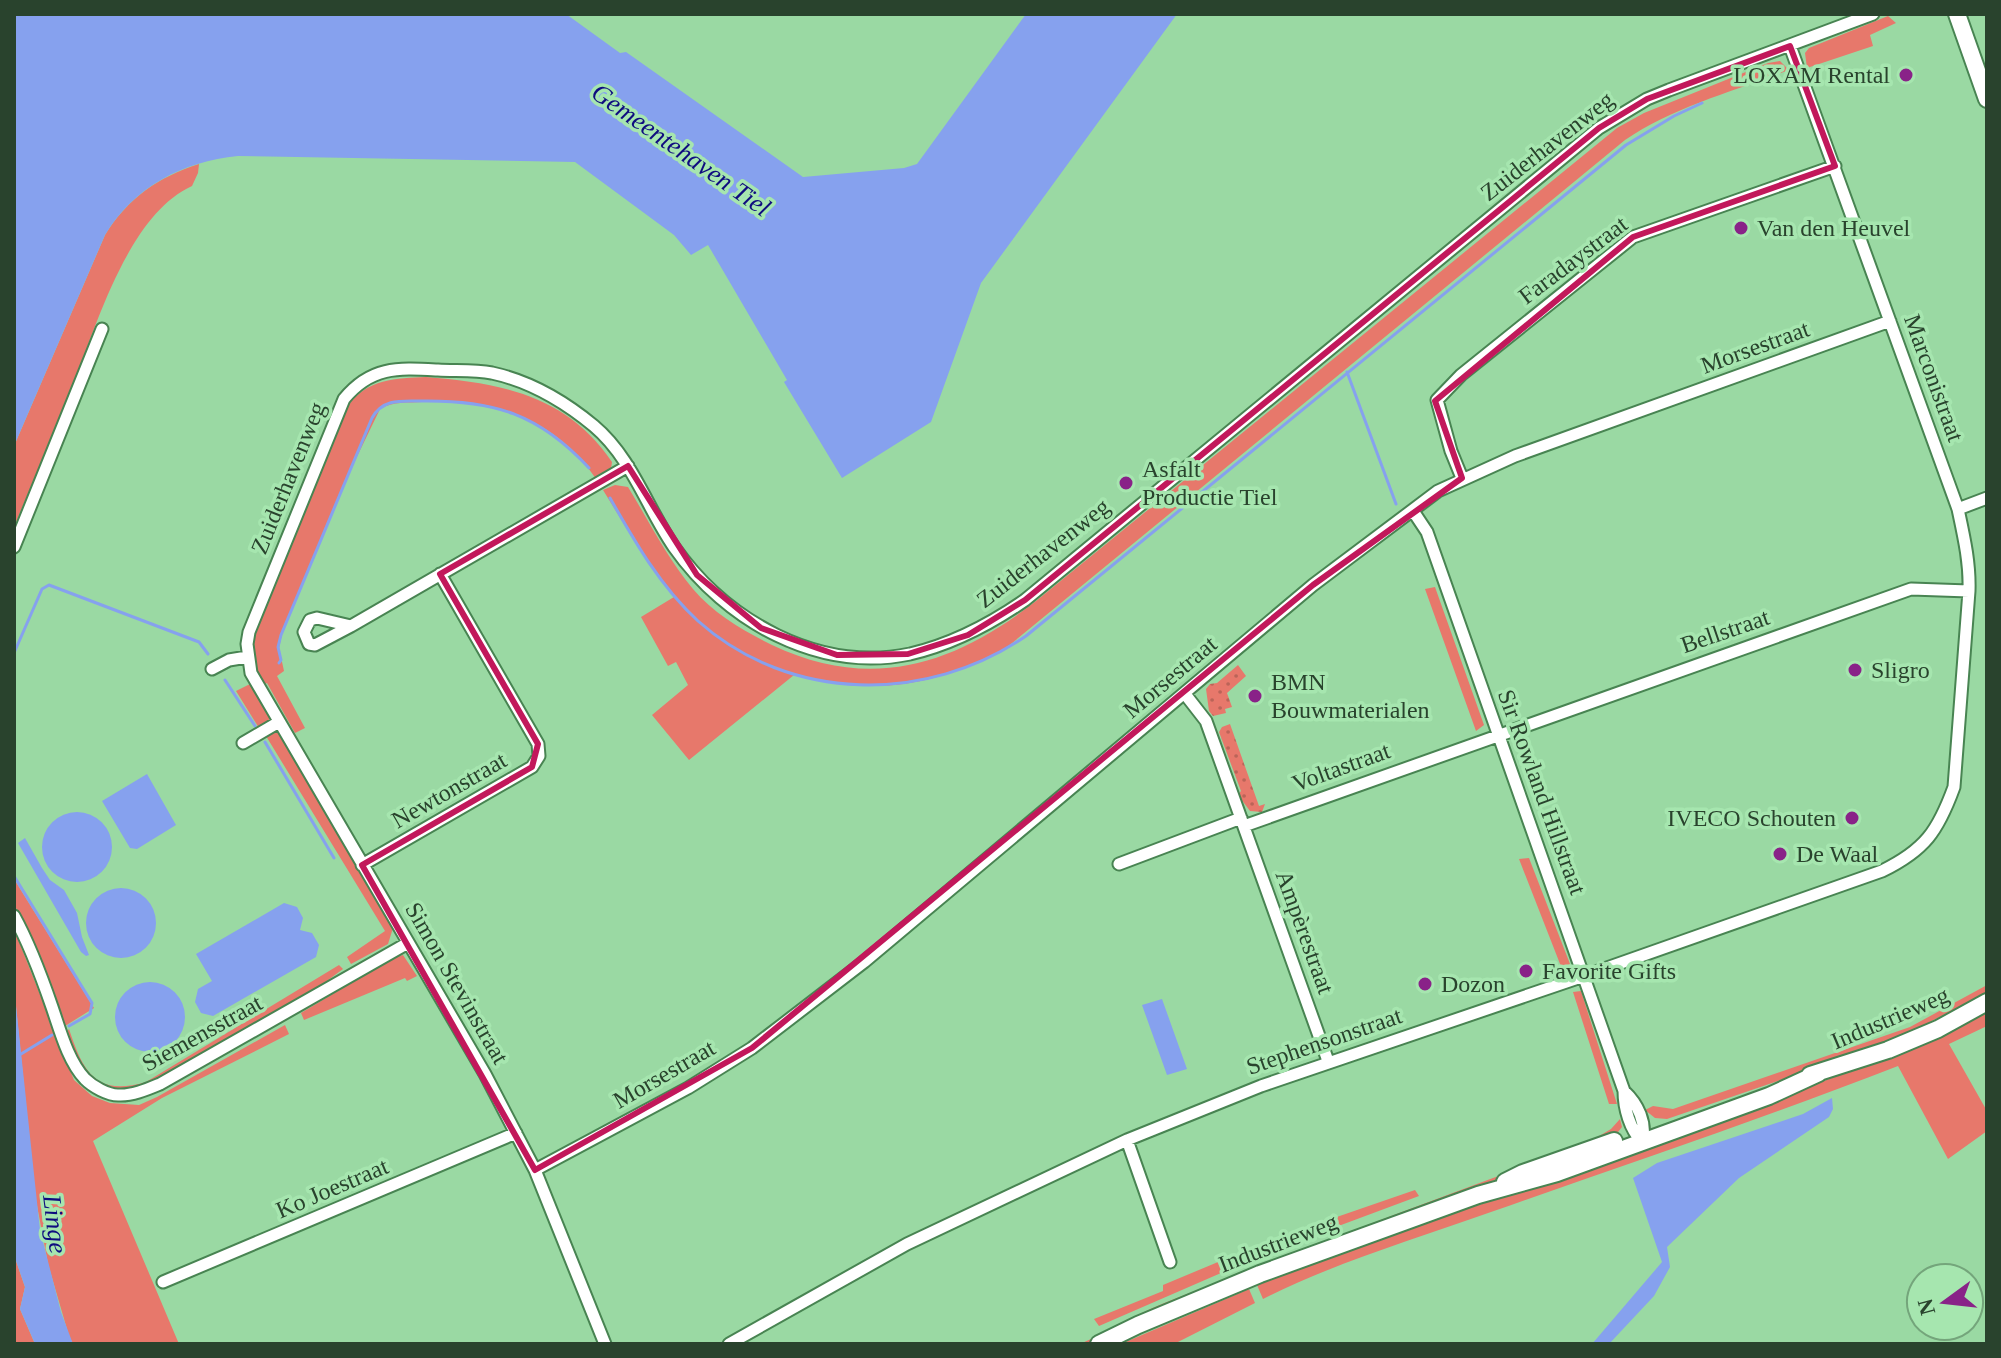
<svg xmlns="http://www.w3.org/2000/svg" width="2001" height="1358" viewBox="0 0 2001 1358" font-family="'Times New Roman',serif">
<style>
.green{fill:#e7786b}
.garden{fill:url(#garden-dots)}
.water{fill:#86a1ee}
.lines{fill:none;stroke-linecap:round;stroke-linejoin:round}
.stream{stroke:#86a1ee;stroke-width:3}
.minor-casing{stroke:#488452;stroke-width:15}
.secondary-casing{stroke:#488452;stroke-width:20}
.minor{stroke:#fff;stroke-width:11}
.secondary{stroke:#fff;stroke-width:16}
.marked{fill:none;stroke:#c2185b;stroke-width:6;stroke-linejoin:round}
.poi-dot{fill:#892288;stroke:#a6e6af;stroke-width:3}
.labels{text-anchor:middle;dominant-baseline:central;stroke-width:7;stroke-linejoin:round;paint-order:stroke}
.poi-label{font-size:24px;fill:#29432d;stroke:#a6e6af;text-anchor:start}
.street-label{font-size:24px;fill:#29432d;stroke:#a6e6af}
.water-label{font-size:26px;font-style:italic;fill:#0f0c7f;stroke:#a6e6af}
</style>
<defs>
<pattern id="garden-dots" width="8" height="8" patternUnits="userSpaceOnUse" patternTransform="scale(2)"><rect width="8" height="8" fill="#e7786b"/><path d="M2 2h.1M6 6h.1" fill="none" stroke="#bb6458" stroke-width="1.8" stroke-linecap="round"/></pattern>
</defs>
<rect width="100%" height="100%" fill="#9ad9a3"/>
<path class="green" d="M1888,16L1896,23L1870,35L1873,46L1807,68L1805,53L1809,48Z
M1780,61L1789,70C1734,91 1673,107 1625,140L1006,648C936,687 871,696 794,675L689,760L652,715L688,685L676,662L668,666L641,617L674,597L648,563L603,490L615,485L628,487C649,521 667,558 693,589C714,614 744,631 772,645C871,692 954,665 1036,601L1617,128L1644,113L1768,63Z
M199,164L198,173L192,186C130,214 98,320 75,380C56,430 34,478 14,527V446L105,235C128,198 158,177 199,164Z
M426,377C501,383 567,395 612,462C611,473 607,476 598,482C559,420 492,397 422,402C408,403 393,401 380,409L349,473L282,634L279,648L284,671L277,676L305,728L295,733L267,683L258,688L248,661L252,642L348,406C366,379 397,378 426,377Z
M1435,587L1484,725L1476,731L1425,589Z
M252,683L271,718L259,728L236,691Z
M278,730L393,928L388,944L351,964L347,957L385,931L266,736Z
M1529,858L1570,964L1562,969L1519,859Z
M14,879L94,1008L65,1026L41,958L14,904Z
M14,929L74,1080L92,1096L110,1103L139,1105L157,1097L285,1025L289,1034L162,1098L93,1141L179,1344H73L69,1336L48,1264L35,1195L14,987Z
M403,955L417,976L407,981L405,978L304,1020L301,1013L393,958Z
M339,965L343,969L320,986L149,1085C98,1098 82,1078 66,1033L69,1029C83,1071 95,1097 146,1082Z
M1987,985V992L1984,994L1891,1042L1667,1119L1655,1118L1645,1110L1653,1106L1673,1109L1910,1027Z
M1581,991L1617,1104H1609L1573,992Z
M1987,1012V1026L1949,1044L1987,1111V1131L1948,1159L1898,1066C1764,1118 1627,1164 1491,1212C1415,1239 1334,1263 1263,1299L1257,1285L1268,1281C1507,1190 1755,1119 1987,1012Z
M1620,1119L1622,1127L1614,1137L1471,1189L1127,1325L1091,1344H1080C1108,1332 1134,1315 1162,1304C1304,1247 1447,1196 1589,1142L1611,1129Z
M1415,1190L1419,1196L1274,1250L1099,1326L1094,1319L1163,1291V1285L1273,1239Z
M14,1255L25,1287L20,1309L35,1344H14Z
M1249,1289L1255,1303L1174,1344H1121Z"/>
<path class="garden" d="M1238,665L1246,676L1227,693L1232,707L1225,709L1226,713L1213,716L1209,711L1206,689L1210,684L1217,683Z
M1230,724L1259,806L1265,804L1262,812L1250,811L1238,795L1241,791L1219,732L1222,727Z"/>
<path class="water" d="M14,14H566L620,53L626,52L803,177L904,168L917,164L1026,14H1177L981,283L931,422L842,478L784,382L787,380L708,245L691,255L674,235L575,162L238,156C182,162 135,186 105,235L14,446Z
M147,774L176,825L137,849L130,848L102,801Z
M42 847a35 35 0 1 1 70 0a35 35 0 1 1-70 0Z
M25,838L42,868L50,880L64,890L77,913L82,937L89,955L86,956L81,952L18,843Z
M86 923a35 35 0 1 1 70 0a35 35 0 1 1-70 0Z
M284,903L297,907L303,918L300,930L312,933L319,945L316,957L213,1016L201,1013L195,1002L198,989L212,981L196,954Z
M115 1017a35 35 0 1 1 70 0a35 35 0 1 1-70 0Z
M14,987L40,1230L61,1312L73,1344H35L20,1309L25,1287L14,1255Z
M1162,999L1187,1069L1167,1075L1142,1005Z
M1832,1098L1833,1109L1829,1117L1739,1178L1667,1247L1670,1267L1654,1296L1609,1344H1592L1662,1262L1633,1178L1657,1163L1803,1114Z"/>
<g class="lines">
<path class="stream" d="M1347,372L1396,504
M610,498C635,542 660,586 698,621C790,703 927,704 1026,636L1626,145L1674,116L1702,103
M14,653L42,589L49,585L199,642L208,654
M279,663L281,660L278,647L281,635L372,418C383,398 402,401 422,401C494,400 539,414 589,468
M225,680L255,726
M265,742L334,858
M14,876L92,1003L90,1014L69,1026
M21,1054L52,1035"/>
<defs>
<path id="minor" d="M1462,478L1451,451L1437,400L1461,375L1633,237L1835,166
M1958,509L1987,498
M1413,511L1427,532L1624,1091C1624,1109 1630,1129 1642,1142C1647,1123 1638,1104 1624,1091
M14,547L102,329
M351,626L315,645L309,644L304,632L310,620L317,618L351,626L628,466
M212,669L229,660L247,657
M1185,694L1206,721L1328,1061
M243,743L279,722
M1244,826L1911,589L1969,591
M1119,864L1241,818
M362,865L532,767L539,756L538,744L440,574
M14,916C30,945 41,975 52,1007C60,1030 68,1061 85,1079C93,1087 108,1095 118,1095C132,1096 148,1089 160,1084L408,943
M1127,1140L1170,1262
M535,1170L688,1088L752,1048L864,962L1313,585L1438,491L1515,456L1890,321
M163,1282L516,1133
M605,1344L535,1170L485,1074L251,673L247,644L249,632L344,399C371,366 398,368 438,370C455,371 475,370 492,373C529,381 565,402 594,426C632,458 647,508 674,547C726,621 818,673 910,654C953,644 989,625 1025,600L1599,128L1647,99L1669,90L1873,14
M729,1344L907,1244L1127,1140L1261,1086L1584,976L1882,871C1925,850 1938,831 1954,787L1969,591C1970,563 1964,537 1958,509L1790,46"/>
<path id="secondary" d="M1957,14L1987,99
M1810,1075L1888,1050L1938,1029L1987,1002
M1505,1182L1523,1173L1614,1141
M1099,1344L1138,1325L1260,1274L1478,1195L1557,1173L1769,1096L1819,1073"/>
</defs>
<use href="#minor" class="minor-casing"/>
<use href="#secondary" class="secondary-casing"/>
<use href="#minor" class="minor"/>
<use href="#secondary" class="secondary"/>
</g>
<path class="marked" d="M1790,46L1835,166L1633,237L1435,401L1462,478L1313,585L752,1048L535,1170L362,865L532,767L538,744L440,574L628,466L697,575L761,628L837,655L908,654L968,635L1025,600L1599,128L1647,99Z"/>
<g class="poi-dot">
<circle cx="1906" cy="75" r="8"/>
<circle cx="1741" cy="228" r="8"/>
<circle cx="1126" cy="483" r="8"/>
<circle cx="1855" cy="670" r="8"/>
<circle cx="1255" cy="696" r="8"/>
<circle cx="1852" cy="818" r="8"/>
<circle cx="1780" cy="854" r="8"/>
<circle cx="1526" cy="971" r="8"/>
<circle cx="1425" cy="984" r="8"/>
</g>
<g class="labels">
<g class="poi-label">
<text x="1890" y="75" text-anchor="end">LOXAM Rental</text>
<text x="1757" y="228">Van den Heuvel</text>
<text x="1142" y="469">Asfalt<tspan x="1142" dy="28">Productie Tiel</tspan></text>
<text x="1871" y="670">Sligro</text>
<text x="1271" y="682">BMN<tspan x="1271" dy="28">Bouwmaterialen</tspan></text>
<text x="1836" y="818" text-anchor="end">IVECO Schouten</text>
<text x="1796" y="854">De Waal</text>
<text x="1542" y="971">Favorite Gifts</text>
<text x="1441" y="984">Dozon</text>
</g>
<g class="street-label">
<text transform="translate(1547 146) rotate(-38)">Zuiderhavenweg</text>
<text transform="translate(1573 260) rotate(-37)">Faradaystraat</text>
<text transform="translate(1755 347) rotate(-20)">Morsestraat</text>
<text transform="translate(1934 378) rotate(70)">Marconistraat</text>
<text transform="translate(288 478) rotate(-68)">Zuiderhavenweg</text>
<text transform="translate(1043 553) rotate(-38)">Zuiderhavenweg</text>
<text transform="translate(1725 631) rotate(-19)">Bellstraat</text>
<text transform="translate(1170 677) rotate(-40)">Morsestraat</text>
<text transform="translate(1341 767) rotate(-20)">Voltastraat</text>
<text transform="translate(449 790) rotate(-30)">Newtonstraat</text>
<text transform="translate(1542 792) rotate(70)">Sir Rowland Hillstraat</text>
<text transform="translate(1305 932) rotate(70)">Ampèrestraat</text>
<text transform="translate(457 983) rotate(60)">Simon Stevinstraat</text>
<text transform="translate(1890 1018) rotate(-23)">Industrieweg</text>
<text transform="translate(202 1033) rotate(-29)">Siemensstraat</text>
<text transform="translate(1324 1041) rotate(-19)">Stephensonstraat</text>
<text transform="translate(664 1074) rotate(-30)">Morsestraat</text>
<text transform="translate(332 1188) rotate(-23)">Ko Joestraat</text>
<text transform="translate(1278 1243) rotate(-21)">Industrieweg</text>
</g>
<g class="water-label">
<text transform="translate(681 150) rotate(35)">Gemeentehaven Tiel</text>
<text transform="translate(55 1224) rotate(83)">Linge</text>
</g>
</g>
<rect width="2001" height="1358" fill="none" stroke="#29432d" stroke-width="32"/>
<g transform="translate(1945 1302) rotate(255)"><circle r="38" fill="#a6e6af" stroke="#74a57b" stroke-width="2"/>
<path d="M0-6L14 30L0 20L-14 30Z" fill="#892288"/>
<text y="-12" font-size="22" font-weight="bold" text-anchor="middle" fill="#29432d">N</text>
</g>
</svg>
